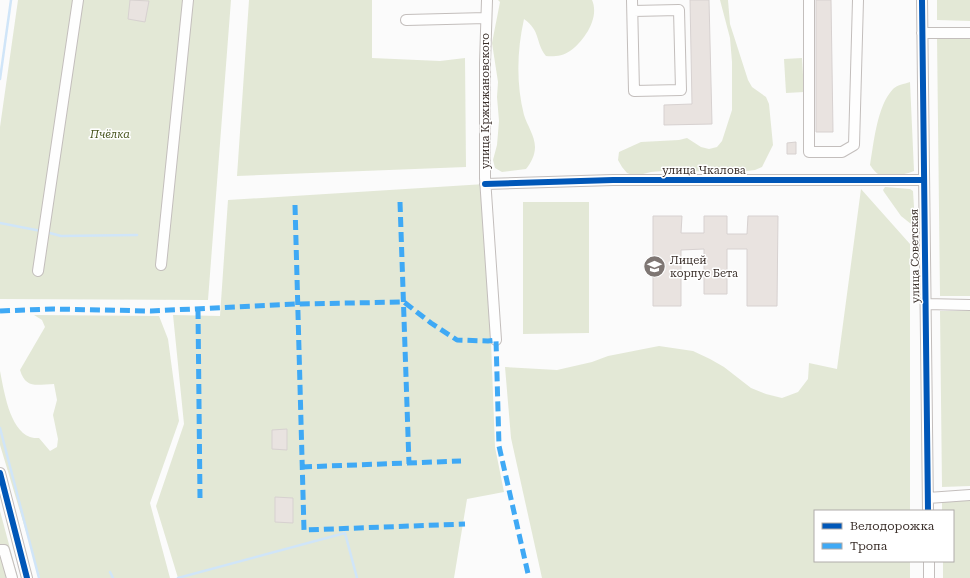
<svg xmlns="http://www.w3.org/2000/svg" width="970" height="578" viewBox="0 0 970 578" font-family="'Roboto Serif',serif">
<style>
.green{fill:#e3e8d6}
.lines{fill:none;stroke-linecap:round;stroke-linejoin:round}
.stream{stroke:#d0e5f8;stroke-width:2.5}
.building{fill:#e9e3e0;stroke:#d7d1d0}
.minor-casing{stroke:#c3bebc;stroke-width:12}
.minor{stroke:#fefefe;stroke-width:10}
.quiet{stroke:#3fa9f5;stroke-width:5;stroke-dasharray:10 5;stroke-linecap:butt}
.cycleway-casing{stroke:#fff;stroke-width:8}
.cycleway{stroke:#0057b8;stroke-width:6}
.labels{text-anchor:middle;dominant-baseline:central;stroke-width:3;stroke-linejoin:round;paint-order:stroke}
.street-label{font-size:11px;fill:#3a2f2a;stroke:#fff}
.park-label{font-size:11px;font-style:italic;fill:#495620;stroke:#fff}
.poi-label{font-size:11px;fill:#3a2f2a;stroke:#fff;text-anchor:start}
</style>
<rect width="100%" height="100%" fill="#fbfbfb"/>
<path class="green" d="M18,0H231L208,300L0,299V127Z
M249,0H372V58L440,61L465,58L466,167L237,176Z
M498,0H592C600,18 584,41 570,51C563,56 553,57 546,56C535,42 541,31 524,19C517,50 516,84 524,115C527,125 535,136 535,147C535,155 531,163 526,169L502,172L495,168L493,160L497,145L499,121L497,97L498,82L492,43L500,2Z
M720,0H728L730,24L748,80L752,87L766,97L769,104L773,145L762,167L755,170L731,173L674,170L651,172L635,176L627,173L622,167L618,160L619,152L641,142L679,140L687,138L701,147L709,149L717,147L722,141L732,110V62L730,38Z
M937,0H970V21L937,20Z
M937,37L970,39V296H940Z
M802,58L804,92L786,93L784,59Z
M910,82L914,171C907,174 889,178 882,176C876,174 873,169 870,165C874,142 877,106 893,89C897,85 904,84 910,82Z
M485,184L495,447L504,492L467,499L454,578H178L156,506L184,424L173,315L220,316L228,200Z
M885,187L910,189L913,191L914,207L912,217L914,223L911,224L901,216L884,192L883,190Z
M861,189L910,244V511H815V561H910V578H542L511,438L505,367L557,370L592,362L608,356L659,346L693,351L710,359L724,367L751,388L766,394L782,398L798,392L808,379L809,363L837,369Z
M523,202H589V333L523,334Z
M940,311H970V486L942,487Z
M34,315L159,316L168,339L179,421L150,503L170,578H40L0,445V371C4,390 9,429 30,437C32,438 36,438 39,438L50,451L57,447L58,439L53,415L57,400L54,384C38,384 26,390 20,370L45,327L42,320Z
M942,501H970V578H943V561H953V511H942Z
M0,511L18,578H0Z"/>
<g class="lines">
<path class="stream" d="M0,79L11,0
M0,223L41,231
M46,232L61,236L137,235
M0,428L39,578
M110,572L113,578
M178,578L345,533L357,578"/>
</g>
<path class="building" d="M130,0L149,1L145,22L128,19Z
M690,0H709L712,124L664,125V105L692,104Z
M816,0H831L833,132H816Z
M796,142V154H787V143Z
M653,216H682L681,233H704V216H727V234H747L748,216H778L777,306H747V249H727V294H704V249L681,250V306H653Z
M287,429V450L272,449V430Z
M275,497L293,498V523L275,522Z"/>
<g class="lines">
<defs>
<path id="minor" d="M487,0L485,63V178L496,340
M632,0L634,91L681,90L679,10L633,11
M809,0V152H842L854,145L858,0
M922,0L928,511
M406,20L486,18
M922,33H970
M485,184L613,180H924
M161,265L188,0
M38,271L78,0
M926,304L970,305
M0,473L27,578
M928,498L970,495
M0,550H4L12,578
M929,561V578"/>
</defs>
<use href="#minor" class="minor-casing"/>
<use href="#minor" class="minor"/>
<path class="quiet" d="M400,202L409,464
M295,205L304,530L465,524
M198,309L200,498
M0,311L53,309L151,311L297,304L404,302L431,323L457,340L488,341L496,340L499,446L529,578
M302,467L461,461"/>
<defs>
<path id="cycleway" d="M922,0L928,511
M485,184L613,180H924
M0,473L27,578"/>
</defs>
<use href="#cycleway" class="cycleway-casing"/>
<use href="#cycleway" class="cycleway"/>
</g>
<defs>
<symbol id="school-disc" viewBox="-11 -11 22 22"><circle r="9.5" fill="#7e7673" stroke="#fff"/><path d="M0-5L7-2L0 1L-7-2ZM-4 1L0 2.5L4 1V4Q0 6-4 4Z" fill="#fff"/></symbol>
</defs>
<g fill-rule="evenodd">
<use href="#school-disc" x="642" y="254" width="25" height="25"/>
</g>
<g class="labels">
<g class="street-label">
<text transform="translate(485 101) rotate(-90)">улица Кржижановского</text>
<text x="704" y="170">улица Чкалова</text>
<text transform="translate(915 256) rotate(-91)">улица Советская</text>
</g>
<g class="park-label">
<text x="110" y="134">Пчёлка</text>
</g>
<g class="poi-label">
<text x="670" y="260">Лицей<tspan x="670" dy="13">корпус Бета</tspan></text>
</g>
</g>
<rect x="814" y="510" width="140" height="52" fill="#ffffff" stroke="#b0acaa"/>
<rect x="822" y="523" width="20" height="6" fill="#0057b8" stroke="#b0acaa"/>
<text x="850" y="530" font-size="12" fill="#3a2f2a">Велодорожка</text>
<rect x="822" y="543" width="20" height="6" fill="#3fa9f5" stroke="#b0acaa"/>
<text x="850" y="550" font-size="12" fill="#3a2f2a">Тропа</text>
</svg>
